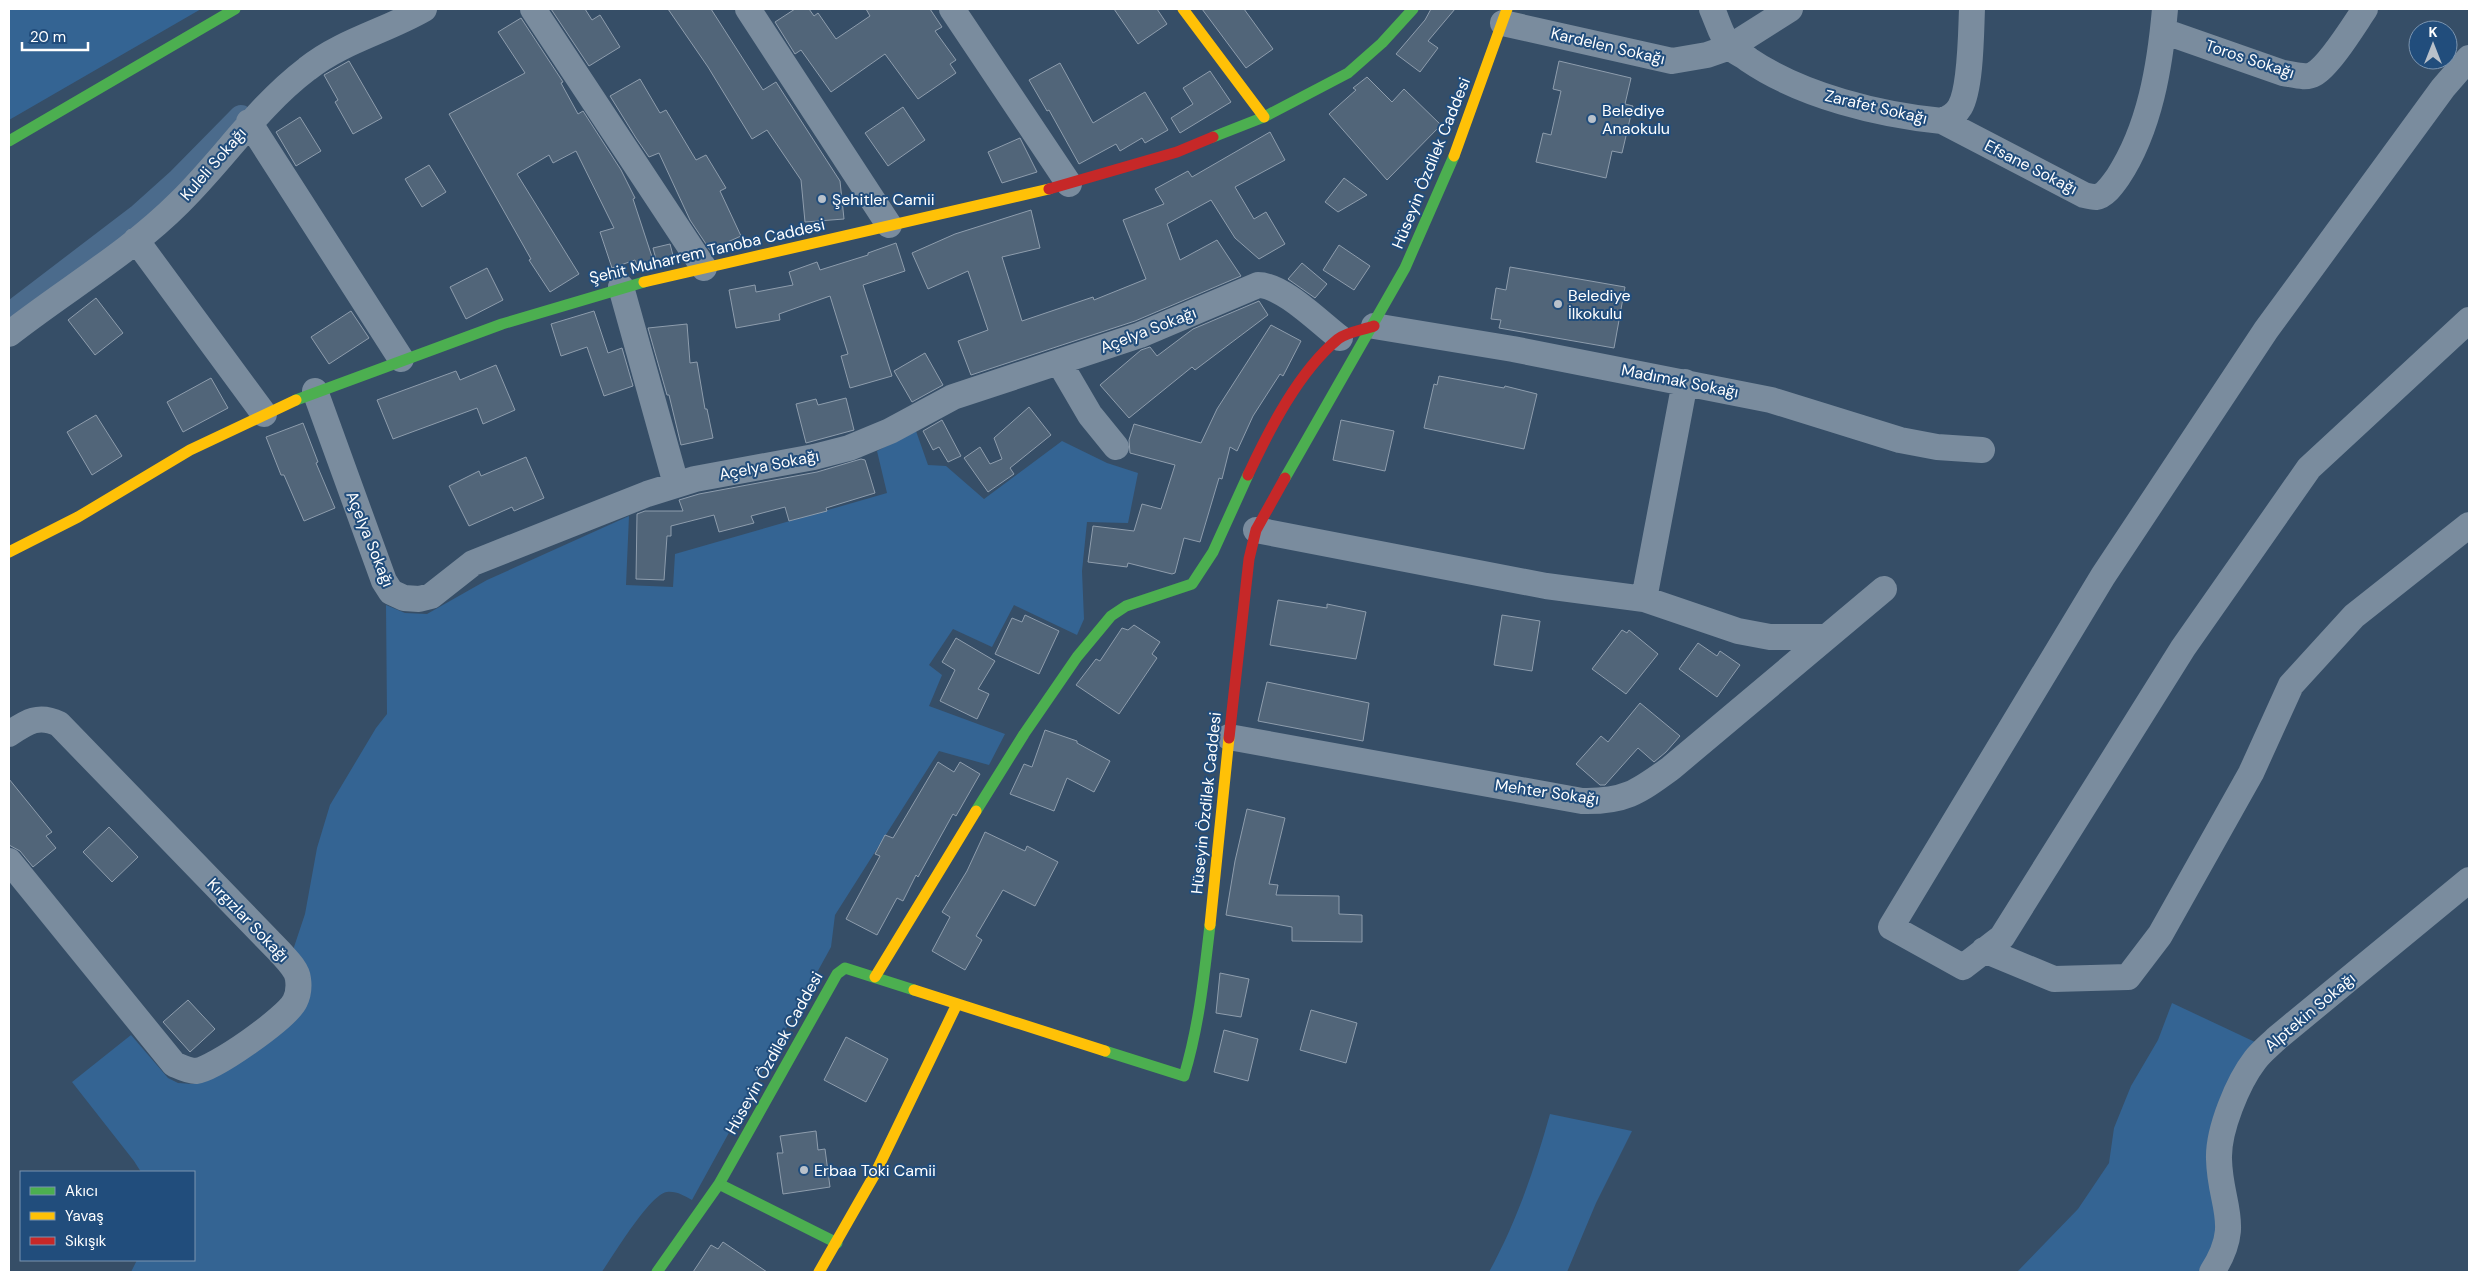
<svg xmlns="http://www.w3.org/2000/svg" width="2478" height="1281" viewBox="0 0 2478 1281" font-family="'DM Sans',sans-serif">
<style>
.green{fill:#346493}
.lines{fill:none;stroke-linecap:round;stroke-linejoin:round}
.canal{stroke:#4b6b8c;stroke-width:24}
.building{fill:#516579;stroke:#8e9dad}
.street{stroke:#7a8c9e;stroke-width:26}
.fast{stroke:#4caf50;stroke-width:11}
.slow{stroke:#ffc107;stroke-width:11}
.jam{stroke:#c62828;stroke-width:11}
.poi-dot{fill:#b9c1ca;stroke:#214d7c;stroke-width:2}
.labels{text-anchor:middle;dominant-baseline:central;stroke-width:4;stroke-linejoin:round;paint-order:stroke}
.street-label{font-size:16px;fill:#fff;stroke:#214d7c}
.poi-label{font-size:16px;fill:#fff;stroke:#214d7c;text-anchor:start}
</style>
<rect width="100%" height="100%" fill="#364e67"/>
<path class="green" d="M9,9H201L9,120Z
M916,431L928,465L946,466L984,499L1062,441L1107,463L1138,473L1128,523L1087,522L1082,571L1084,619L1077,635L1014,605L992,647L953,629L929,665L942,675L929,706L1005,734L989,765L939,751L835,915L831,947L692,1200C684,1196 677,1191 667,1192C650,1194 613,1256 602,1272H131L137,1260H194V1172H141L134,1161L72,1082L131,1035L168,1078L178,1083L193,1084L303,1007L293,950L305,914L317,848L330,805L376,728L387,714L386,605L405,613L427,614L487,580L629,516L626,585L673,587L675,554L887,493L877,451Z
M2172,1003L2255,1042L2232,1076L2218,1235L2202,1272H2017L2078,1209L2109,1163L2114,1128L2131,1086L2158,1040Z
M1550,1114L1632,1131L1596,1203L1567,1272H1489C1516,1223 1535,1168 1550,1114Z"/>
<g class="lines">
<path class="canal" d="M9,315L140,215L179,180L241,117"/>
</g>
<path class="building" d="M551,9H585L592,20L600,15L620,47L589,66Z
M668,9H711L763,90L776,82L840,181L844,219L805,222L801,180L767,130L752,139L708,67Z
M795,9H809L814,16L818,13L836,39L870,16L866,9H930L942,27L935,31L956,60L950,64L956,73L918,99L885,54L831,92L801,50L795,54L775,22Z
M1114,9H1157L1167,24L1138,44Z
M1202,9H1244L1273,49L1246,68Z
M1431,9H1455L1428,41L1438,48L1420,72L1396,54L1425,20Z
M521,18L563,82L561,83L578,114L583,111L621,170L635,198L633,199L654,263L638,267L635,260L612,268L600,232L614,228L576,151L553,163L549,155L517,174L579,274L550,292L529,260L531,259L449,114L525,73L498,32Z
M349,61L382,118L353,134L335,102L338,100L324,75Z
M1559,61L1631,78L1625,104L1633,106L1622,153L1612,151L1606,178L1536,162L1543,133L1551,135L1561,91L1553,89Z
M1060,63L1093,123L1145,92L1168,130L1145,143L1142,138L1120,151L1116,144L1079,164L1049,110L1047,111L1029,80Z
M1210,71L1231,102L1180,133L1171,118L1193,104L1183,88Z
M1367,77L1392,102L1404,89L1441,125L1387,180L1329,114L1356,90L1353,88Z
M640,79L660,113L666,110L696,160L706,155L726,188L720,191L741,236L710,250L690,220L659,153L649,157L636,138L610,96Z
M903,107L925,140L888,166L865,133Z
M300,117L321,151L296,166L276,132Z
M1270,132L1285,160L1235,187L1254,219L1266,212L1285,244L1259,259L1235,238L1211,200L1167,224L1180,260L1217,240L1241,276L1135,321L971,375L958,341L988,330L968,271L928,289L912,253L955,234L1031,210L1040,248L1002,257L1022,321L1093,297L1094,300L1146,279L1123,220L1164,204L1155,189L1188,171L1192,177Z
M1020,138L1037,172L1002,183L988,152Z
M429,165L446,192L422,207L405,179Z
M1344,178L1367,195L1338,212L1325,202Z
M896,243L905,271L863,285L892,376L850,388L841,356L848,354L830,296L779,314L780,320L736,328L729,290L755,285L756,292L793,285L789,272L817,262L820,270L868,255V253Z
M670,244L674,259L657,263L653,248Z
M1339,245L1370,266L1354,290L1323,270Z
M1302,263L1327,284L1315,298L1288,279Z
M1510,267L1625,287L1614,348L1499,328L1501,320L1491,319L1496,288L1506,290Z
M487,268L503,300L466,319L450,287Z
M96,298L123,333L95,355L68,320Z
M1259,301L1268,315L1195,370L1192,367L1129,418L1100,385L1141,350L1150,347L1157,356L1193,329Z
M351,311L369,338L329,364L311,337Z
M594,311L608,353L622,348L633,386L604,396L587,347L561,356L551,324Z
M687,324L690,363L697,362L705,409H707L713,438L681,445L669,395H667L648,328Z
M1271,325L1301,341L1283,376L1280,374L1253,416L1237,451L1230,447L1222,479L1219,478L1200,542L1184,538L1175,573L1172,574L1128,563L1127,567L1088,562L1093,526L1134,531L1142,504L1161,509L1163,503L1175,465L1130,453L1129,440L1134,424L1201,443L1217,409Z
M925,353L943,385L912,402L894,371Z
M496,365L515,410L483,424L477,408L393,439L377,400L456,371L460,380Z
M1439,376L1504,388L1505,386L1537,394L1524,449L1424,428L1434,384L1437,385Z
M211,378L228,408L183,432L167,402Z
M846,398L854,430L806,443L796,404L816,399L818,405Z
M1029,407L1051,435L1010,468L1014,474L988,492L964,458L980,447L990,464L1002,459L994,438Z
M96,415L122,456L92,475L67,432Z
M942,420L961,456L948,462L939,447L933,450L923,431Z
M1341,420L1394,431L1385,471L1333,460Z
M303,423L318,462L316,463L335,508L304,521L284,475H281L266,437Z
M526,457L544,498L514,511L512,507L469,526L449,486L479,471L481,476Z
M861,459L865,460L875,493L826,508L827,511L789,521L785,507L751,516L754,523L719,532L714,515L671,526V536H667L664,580L636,579L637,514L645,511H683L679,500L699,494L817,472Z
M1278,600L1327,608V604L1366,612L1356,659L1270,645Z
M1025,615L1059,631L1039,674L995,654L1012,618L1022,622Z
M1502,615L1540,621L1532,671L1494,665Z
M1134,625L1160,642L1152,654L1157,658L1119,714L1076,685L1096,659L1100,661L1122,628L1128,630Z
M1622,630L1627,633L1629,630L1658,654L1626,694L1592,669Z
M956,638L995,661L978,689L989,694L977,719L940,701L955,670L942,662Z
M1698,643L1717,656L1720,651L1740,665L1717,697L1679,669Z
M1267,682L1369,703L1363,741L1258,721Z
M1640,703L1680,736L1666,752L1654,762L1638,748L1605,785H1600L1576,764L1601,736L1608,742Z
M1045,730L1077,741V743L1110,761L1094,792L1067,778L1054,811L1010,794L1024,764L1032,767Z
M938,762L954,772L960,762L980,774L956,816L953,814L918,877L916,875L903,901L897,898L877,935L846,919L880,856L875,854L885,835L893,838Z
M9,779L52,832L46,836L56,848L33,867L20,851L9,845Z
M1247,809L1285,818L1269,884L1278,885L1276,895L1339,896V914L1362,915V942L1292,941V927L1226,915L1235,861Z
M109,827L138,857L112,882L83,852Z
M985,832L1025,851L1027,846L1058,862L1035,906L1003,890L976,936L982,940L965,970L932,951L950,917L942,912L967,871Z
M1220,973L1249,979L1241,1017L1216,1013Z
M188,1000L215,1029L190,1052L163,1022Z
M1311,1010L1357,1023L1346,1063L1300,1050Z
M1224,1030L1258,1039L1248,1081L1214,1072Z
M846,1037L888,1059L866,1102L824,1080Z
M816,1131L818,1150L825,1149L830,1187L783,1194L777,1153H783L780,1136Z
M723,1242L767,1272H693L711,1245L718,1249Z"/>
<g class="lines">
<path class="street" d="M533,9L704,268
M748,9L889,225
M952,9L1069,184
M1712,9C1717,20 1722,38 1730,47C1735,52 1744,56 1749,60C1802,96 1880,115 1942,121C1950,118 1956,114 1960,107C1971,88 1971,31 1972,9
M1503,23L1672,61L1707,55L1730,47L1790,9
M2163,31L2283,73C2292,74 2306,79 2314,74C2330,65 2354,25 2365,9
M2469,58L2443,88L2266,330L2103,576L1891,927L1963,967L2002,937L2183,648L2309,468L2469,320
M1942,121L2084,195C2088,196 2092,197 2096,197C2105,196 2113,184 2118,177C2150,128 2160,66 2165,9
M249,122L401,359
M136,240L264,414
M621,287L676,484
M1374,326L1513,349L1771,400L1900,440L1937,447L1982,450
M9,334C65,290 129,253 179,203C224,159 257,107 307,69C342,41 386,31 424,9
M1059,362L1090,415L1116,447
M315,391L384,581L391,592L404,598L419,599L431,596L473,563L647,494L695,479L814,457L849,448L890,431L953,397L1140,335L1258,285C1283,285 1320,323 1340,338
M1256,530L1546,586L1644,599L1738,631L1770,637H1826
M1644,599L1685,382
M9,734C27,722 38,714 59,724L279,951C285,958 297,969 298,979C299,986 298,995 295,1001C287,1018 214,1069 196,1071C188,1071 181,1067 174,1064L9,861
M1229,737L1582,801C1625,802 1638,792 1671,768L1884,589
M1984,950L2054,979L2128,977L2160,935L2251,773L2291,685L2354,616L2469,525
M2212,1272C2243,1224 2220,1207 2219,1159C2218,1130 2238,1082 2255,1060C2261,1052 2270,1045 2277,1038L2469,880"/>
<path class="fast" d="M1213,137L1264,117L1348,73L1382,43L1413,9
M9,141L235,9
M296,400L502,324L644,282
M1285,478L1405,268L1454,156
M976,811L1024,734L1077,657L1111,616L1126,606L1192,584L1213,552L1248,475
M1105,1051L1184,1076C1199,1026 1204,977 1210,925
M719,1184L837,1243
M657,1272L719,1184L837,974L845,968L914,990"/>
<path class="slow" d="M1183,9L1264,117
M1454,156L1507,9
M644,282L1049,189
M9,552L78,517L190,450L296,400
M1210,925L1229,738
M875,977L976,811
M914,990L1105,1051
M819,1272L875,1174L957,1004"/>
<path class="jam" d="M1049,189L1177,152L1213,137
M1248,475C1269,430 1299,371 1338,339C1347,332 1363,330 1374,326
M1229,738L1249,559L1256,530L1285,478"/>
</g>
<g class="poi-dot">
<circle cx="1592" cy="119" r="5"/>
<circle cx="822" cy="199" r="5"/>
<circle cx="1558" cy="304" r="5"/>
<circle cx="804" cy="1170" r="5"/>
</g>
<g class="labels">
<g class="street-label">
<text transform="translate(1608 46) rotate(13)">Kardelen Sokağı</text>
<text transform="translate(2250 59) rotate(18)">Toros Sokağı</text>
<text transform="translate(1876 107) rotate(13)">Zarafet Sokağı</text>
<text transform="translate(1431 163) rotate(-68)">Hüseyin Özdilek Caddesi</text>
<text transform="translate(213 164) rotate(-49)">Kuleli Sokağı</text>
<text transform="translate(2031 167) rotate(27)">Efsane Sokağı</text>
<text transform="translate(707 251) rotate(-13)">Şehit Muharrem Tanoba Caddesi</text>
<text transform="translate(1148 330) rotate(-21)">Açelya Sokağı</text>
<text transform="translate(1680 381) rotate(11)">Madımak Sokağı</text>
<text transform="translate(769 465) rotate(-11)">Açelya Sokağı</text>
<text transform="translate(370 539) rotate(68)">Açelya Sokağı</text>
<text transform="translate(1547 792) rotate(8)">Mehter Sokağı</text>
<text transform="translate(1206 803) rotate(-84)">Hüseyin Özdilek Caddesi</text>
<text transform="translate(248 920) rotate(46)">Kırgızlar Sokağı</text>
<text transform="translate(2310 1012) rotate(-40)">Alptekin Sokağı</text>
<text transform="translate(774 1053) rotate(-61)">Hüseyin Özdilek Caddesi</text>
</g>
<g class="poi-label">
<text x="1602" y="110">Belediye<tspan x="1602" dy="18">Anaokulu</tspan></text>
<text x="832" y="199">Şehitler Camii</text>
<text x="1568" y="295">Belediye<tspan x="1568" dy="18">İlkokulu</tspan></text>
<text x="814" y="1170">Erbaa Toki Camii</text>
</g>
</g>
<rect width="2478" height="1281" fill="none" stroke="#ffffff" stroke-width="20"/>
<rect x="20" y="1171" width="175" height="90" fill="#214d7c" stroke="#7a94b0"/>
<rect x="30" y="1187" width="25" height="8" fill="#4caf50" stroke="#7a94b0"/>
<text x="65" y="1196" font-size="15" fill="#ffffff">Akıcı</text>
<rect x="30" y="1212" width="25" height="8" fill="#ffc107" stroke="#7a94b0"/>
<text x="65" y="1221" font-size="15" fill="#ffffff">Yavaş</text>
<rect x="30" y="1237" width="25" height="8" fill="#c62828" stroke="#7a94b0"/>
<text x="65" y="1246" font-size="15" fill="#ffffff">Sıkışık</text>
<g transform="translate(2433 45)"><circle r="24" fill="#214d7c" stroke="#7a94b0"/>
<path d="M0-4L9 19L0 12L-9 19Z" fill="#b9c1ca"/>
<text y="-8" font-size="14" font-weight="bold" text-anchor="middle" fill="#ffffff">K</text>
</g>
<path d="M22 42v8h66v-8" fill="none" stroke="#ffffff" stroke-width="2.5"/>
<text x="30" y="42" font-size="15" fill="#ffffff" stroke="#214d7c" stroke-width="4" paint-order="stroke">20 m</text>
</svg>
